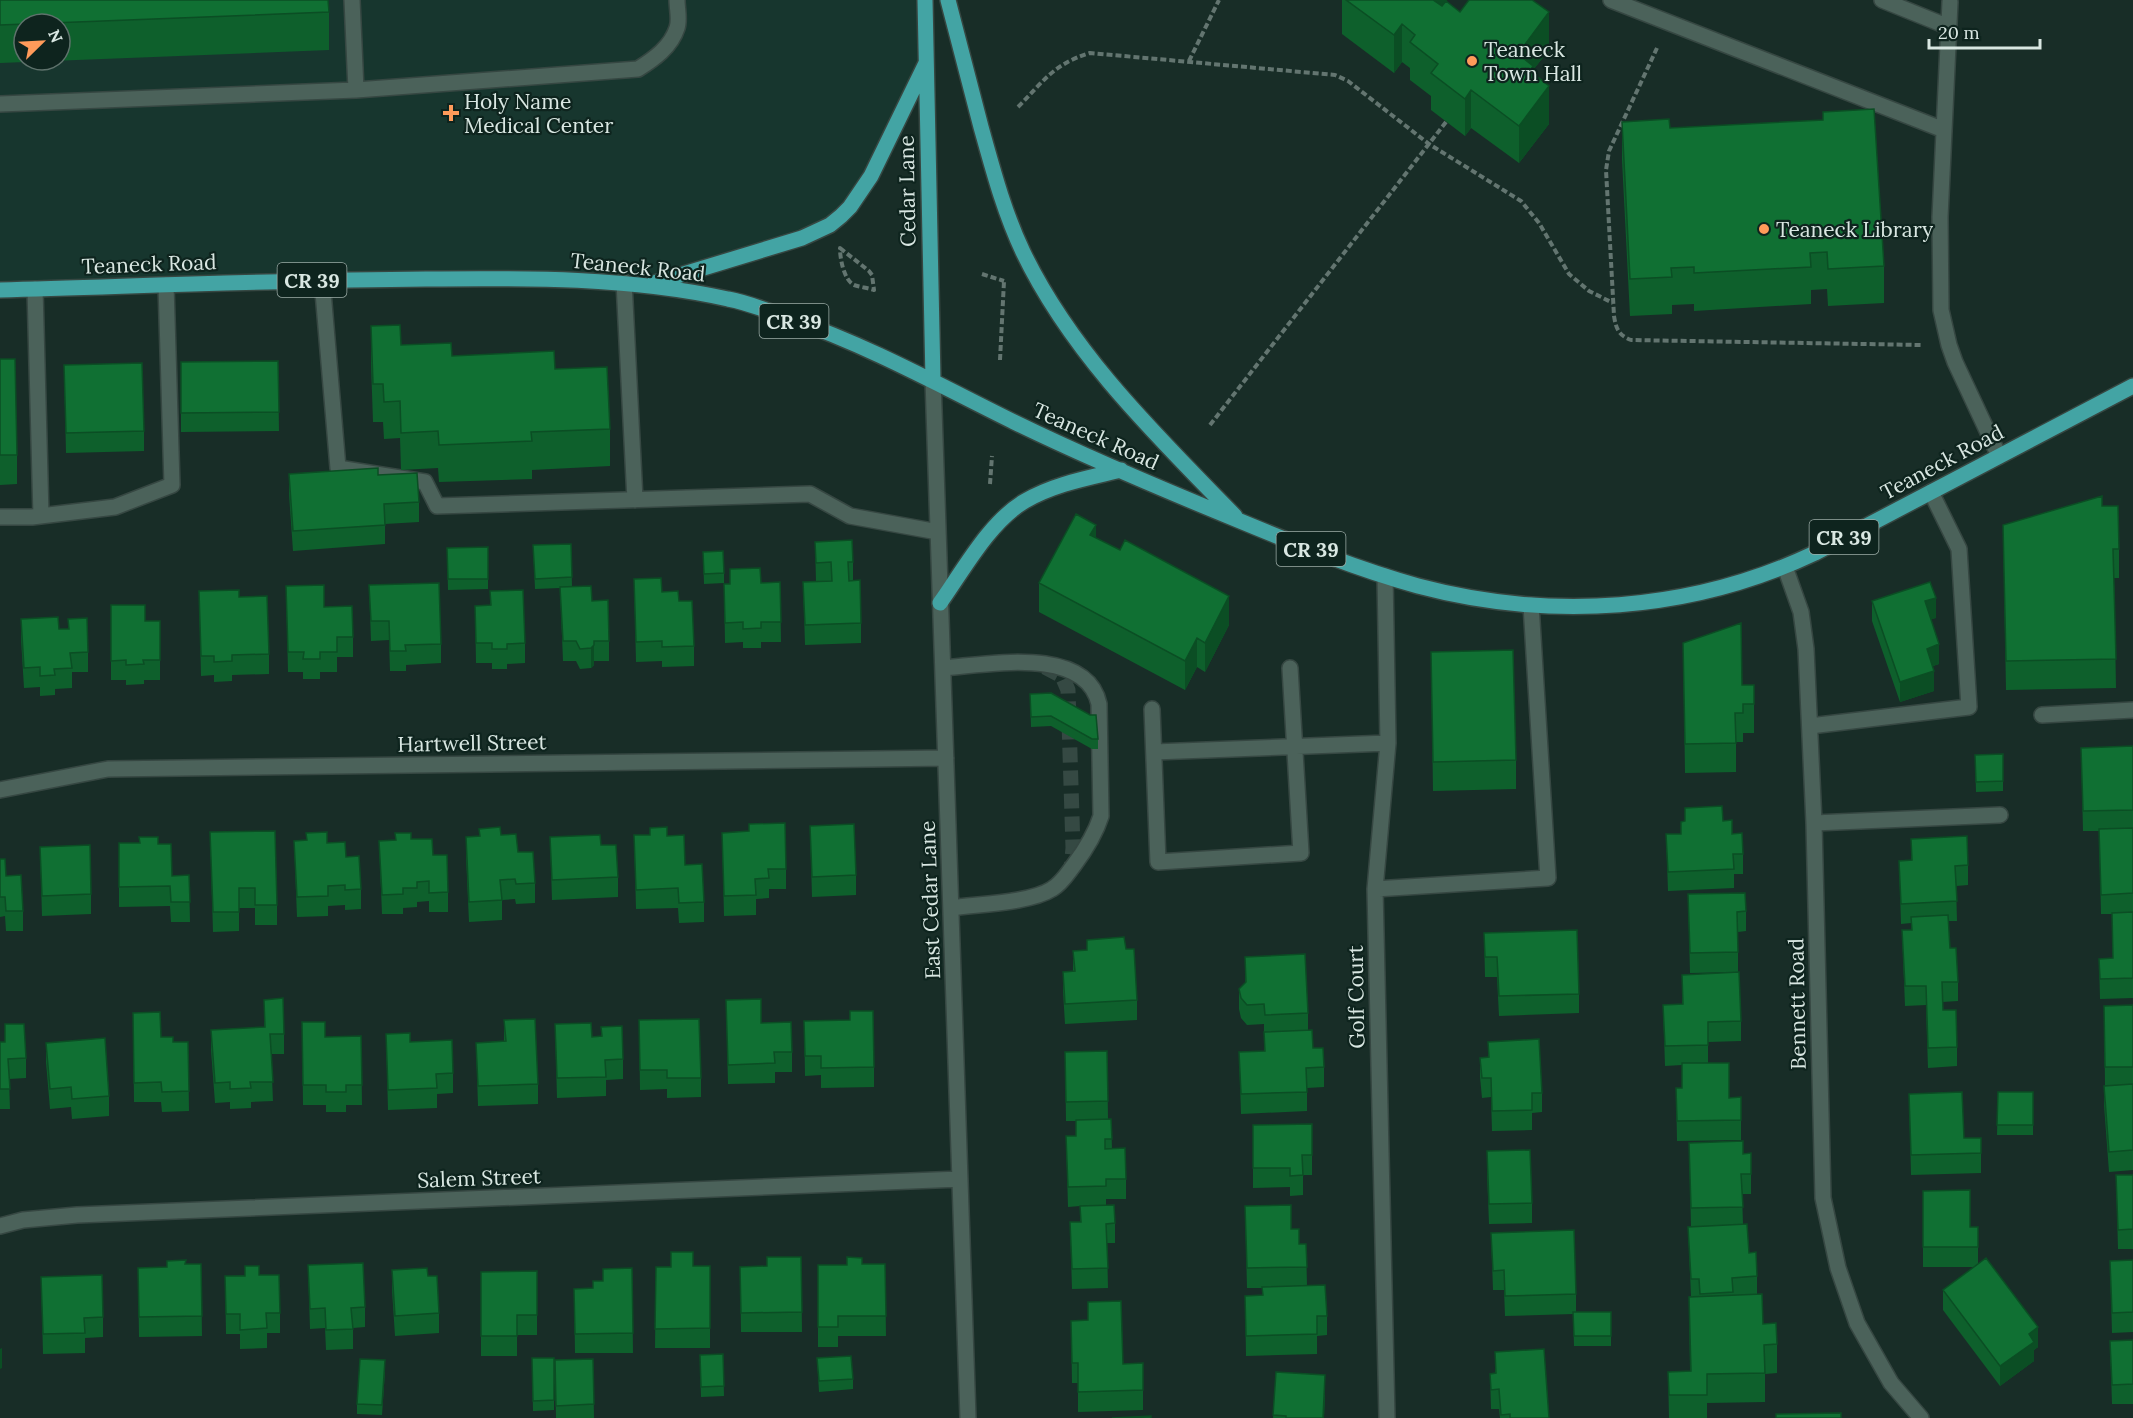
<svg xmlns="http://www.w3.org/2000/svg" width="2133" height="1418" viewBox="0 0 2133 1418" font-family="Lora,serif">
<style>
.built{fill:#17362e;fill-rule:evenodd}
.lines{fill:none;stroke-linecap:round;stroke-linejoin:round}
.minor-tunnel{stroke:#354943;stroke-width:15;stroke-dasharray:15 8;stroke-linecap:butt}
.minor-casing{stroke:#364742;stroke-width:18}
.major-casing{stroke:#364742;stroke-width:18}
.path{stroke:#637570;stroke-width:4;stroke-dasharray:6 3;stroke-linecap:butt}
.minor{stroke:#4b625a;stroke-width:15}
.major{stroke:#43a4a4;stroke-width:15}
.wall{fill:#0e602c;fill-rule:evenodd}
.shaded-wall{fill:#0b4e24}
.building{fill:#107033;stroke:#0b4e24;stroke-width:1.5}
.poi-dot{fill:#ff9b5a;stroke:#0e241e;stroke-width:2}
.labels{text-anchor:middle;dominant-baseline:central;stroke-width:4.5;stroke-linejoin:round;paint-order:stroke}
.shield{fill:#0e241e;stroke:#9caca7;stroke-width:1.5}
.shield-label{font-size:20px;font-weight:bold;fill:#d9e7e2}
.poi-label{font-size:21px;fill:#d9e7e2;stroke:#0e241e;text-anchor:start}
.street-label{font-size:21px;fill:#d9e7e2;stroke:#0e241e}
</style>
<rect width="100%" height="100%" fill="#182d27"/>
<path class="built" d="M0,0H925L926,63L841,216L649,285L624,282L0,290ZM24,24H60V60H24Z"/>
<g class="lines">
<path class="minor-tunnel" d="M1045,667L1062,676L1068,690L1073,848L1071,869"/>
<defs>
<path id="minor" d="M1611,0L1944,130
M1882,0L1949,27
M1950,2L1940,217L1941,310L1949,345L1955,362L1999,456
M356,90L638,69C654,59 671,47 677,28C680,20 677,9 677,0
M0,104L356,90L352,0
M322,280L338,468L425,482L437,506L810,494L850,516L938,532
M624,282L635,500
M35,289L41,516
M933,380L968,1418
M0,517H32L115,507L172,485L166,285
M1785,567L1801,612L1806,649L1814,823L1823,1198L1838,1268L1857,1323L1891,1383L1921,1418
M1385,576L1388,743L1375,889L1387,1418
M943,668C986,665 1086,645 1099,704L1101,816C1095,835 1086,849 1074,865C1067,874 1062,883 1052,889C1030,903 978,904 951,908
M1152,709L1158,862L1301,853L1290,668
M2042,715L2133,710
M1810,726L1969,707L1959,549L1931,492
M1154,752L1388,743
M0,790L108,769L946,758
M1814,823L2000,815
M1375,889L1548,878L1531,605
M0,1226L23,1220L77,1215L960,1179"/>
<path id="major" d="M925,0L933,380
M948,0C959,42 970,85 981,127C993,170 1004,212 1023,252C1072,354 1157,436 1235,516
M654,283L802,238L830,225L841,216L850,207L871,176L926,63
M0,290C142,286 284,280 426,279C527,278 629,277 728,299C750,303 770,312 791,319C869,346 941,386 1014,422C1088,458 1164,490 1240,521C1298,545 1357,569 1418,586C1550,621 1691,612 1815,553L2133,386
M940,603C963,571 989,522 1025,501C1054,484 1088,478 1121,470"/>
</defs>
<use href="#minor" class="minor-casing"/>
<use href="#major" class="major-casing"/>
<path class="path" d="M1657,48L1609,151L1606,170L1614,316C1616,328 1618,335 1631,340L1921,345
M1189,61L1219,0
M1018,107C1043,82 1053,64 1090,53L1335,75L1348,81L1429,144L1521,201L1539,223L1569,274L1589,291L1613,303
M840,248L869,271L872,275L874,290C868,288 860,287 854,285C844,280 840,259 840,248Z
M982,274L1004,281
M1000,360L1004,281
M1210,425L1446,122
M990,484L992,456"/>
<use href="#minor" class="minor"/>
<use href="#major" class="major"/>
</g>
<path class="wall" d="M0,0L329,12V50L0,63ZM24,24H60V60H24Z
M1342,0H1447L1446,1L1460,12L1549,50L1533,70V74L1549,124L1519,163L1471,128L1465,136L1431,110V96L1410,80V68L1402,62L1394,73L1342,34Z
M1622,122L1670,128L1884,266V303L1828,306L1827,289L1811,290V304L1694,311V304L1672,305V314L1630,316L1622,160Z
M371,326L401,345L452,356L555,369L610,429V466L532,470V479L439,482L438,468L401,470L400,438L384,439L383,422H373L371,364Z
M0,359L17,455V484L0,485Z
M278,361L279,431L181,432V362Z
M64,365L144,431V451L66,453Z
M289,474L378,475L419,502V522L385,524V544L293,551L289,494Z
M2102,506L2119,549V578H2114L2116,688L2006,690L2003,525Z
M1096,538L1120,550L1229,625L1205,672L1197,667L1185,690L1039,612V583Z
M815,542L853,562V581L861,623V643L805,645L803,582H816Z
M571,544L572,587L592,601L609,641V661H594V665L591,668L580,669L576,661H563L560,588L535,589L533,545Z
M488,547V589L448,590L447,548Z
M703,552L724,573V583L704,584Z
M634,579L662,592L679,601L694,646V666L662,667V661L636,662Z
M780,582L781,642H761V648H743V642L725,643L724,584Z
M369,585L441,644V663L406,665V671H390L389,640L371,641Z
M286,586L353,637V657H337V672H320V679H303V672H288Z
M199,591L239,597L269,654V674L232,675V681L214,682V675L201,676Z
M490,591L525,643V663L507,664V669H492V663H476L475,606L490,605Z
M1872,601L1936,618L1931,619L1939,664L1933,666L1934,691L1900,702L1872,621Z
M111,605L145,621H160V680H144V684L126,685V680H111Z
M21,619L59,629H68V619L88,652V672H72V688L55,689V695L40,696V687L24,688L21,639Z
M1683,643L1742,685H1754V733H1743V742H1736V772L1685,773Z
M1431,652L1516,760V789L1433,791Z
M1030,694L1098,739V749H1092L1051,726L1031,727Z
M2133,746V998L2100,999L2099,959L2113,958L2112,914H2101L2099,831H2083L2081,748Z
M2003,754V791L1976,792L1975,755Z
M1723,821L1732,834L1743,854V874H1734V888L1668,891L1666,834H1681V822Z
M810,826L856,875V895L812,897Z
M479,829L501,835L518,852L535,883V903L516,904L515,899L502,900V920L469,922L466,856V837L479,836Z
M210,832L277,905V925H255V908H239V931L213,932Z
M722,833L786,869V889H769V898L756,899V915L724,916Z
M634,835L667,836L685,865L704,902V922L679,923L678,908L636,909Z
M550,837L601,845L618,877V897L552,900Z
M411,839L433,855L448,892V912H429V901L417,902V907L403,908V914H382L379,841Z
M1911,839L1968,865V885L1956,886L1957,921H1948L1950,948L1958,982V1001L1942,1002L1943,1010L1957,1047V1066L1928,1068L1926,1005L1905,1006L1902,930H1911V923L1901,924L1899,861L1911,860Z
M294,841L327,843L346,857L361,889V909L345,910V905L328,906V916L297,917Z
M119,843L158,844L172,876L189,875L190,922H171L170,906L119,907Z
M40,847L91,894V914L42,916Z
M0,859L6,876L23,911V931H6L5,916L0,917Z
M1688,894L1746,911V931L1738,932V972L1690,973Z
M1484,933L1579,994V1013L1499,1016L1497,977H1485Z
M1126,949L1137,1000V1020L1065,1024L1063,991V972L1073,971V951Z
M1245,957L1308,1013V1030L1313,1048L1324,1067V1087L1307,1088V1111L1241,1114L1239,1052L1264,1051V1024L1247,1025L1241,1018L1239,1009V989L1245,983Z
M1682,975L1741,1021V1041L1708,1042V1063L1729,1098L1741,1097V1140L1677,1141L1676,1088H1682V1065L1665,1066L1663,1005L1682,1004Z
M264,1000L284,1034V1054H271L273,1101L251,1102V1108L230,1109V1102L215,1103L211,1050V1030L264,1027Z
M726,1000L792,1052V1072H775V1083L728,1084Z
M2133,1005V1170L2109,1172L2104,1105L2105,1086L2104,1006Z
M133,1013L161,1037L173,1042H188L189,1111L162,1112L161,1102H134Z
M504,1020L538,1084V1104L478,1106L476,1043L504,1041Z
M639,1020L701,1078V1097L667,1098V1089L640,1090Z
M804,1021L874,1067V1087L821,1088V1075L805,1076Z
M302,1022L325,1037L361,1036L362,1105H346V1112H326V1105H303Z
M555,1024L592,1037L601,1036V1027L623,1059V1079L606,1080V1096L557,1098Z
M386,1034L410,1042L453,1073V1093L437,1094V1108L388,1110Z
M0,1042L26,1058V1078L9,1079L10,1109H0Z
M1488,1042L1542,1093V1112L1532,1113V1130L1492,1131L1491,1097L1482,1098L1480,1077V1058L1488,1057Z
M46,1043L109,1096V1116L72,1119L71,1107L50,1109L46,1062Z
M1107,1051L1108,1119H1111L1112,1149L1126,1179V1199H1106V1205L1115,1223V1243H1107L1108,1288L1072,1289L1070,1222H1080V1206L1068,1207L1066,1136H1076V1121H1066L1065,1052Z
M1998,1092H2033V1135H1997Z
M1909,1094L1964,1138H1981V1173L1911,1175Z
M1253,1125L1312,1155V1175H1303V1195L1290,1196V1187L1253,1188Z
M1689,1143L1743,1154L1751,1153V1194H1742L1743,1224L1749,1253L1757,1276V1294L1763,1324L1777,1344V1373L1765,1374V1402L1707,1403V1418H1669L1668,1372L1690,1371L1689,1297L1691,1296L1688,1227H1691Z
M1487,1171L1532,1203V1223L1489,1224Z
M2116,1175H2133V1249H2118Z
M1923,1191L1970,1227H1978V1264L2038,1347L2034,1350V1361L2000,1386L1943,1310V1290L1974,1267H1923Z
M1245,1206L1291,1229L1299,1244H1306L1307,1286L1327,1316V1335L1317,1336V1354L1246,1356L1245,1296L1262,1295V1288H1247Z
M1491,1233L1576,1294V1312H1611V1346H1574L1573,1314L1505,1316L1504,1290H1493Z
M801,1257L802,1332H741L740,1267L767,1266Z
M2133,1260V1332L2112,1333L2110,1261Z
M186,1264H201L202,1336L139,1337L138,1268L167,1267Z
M862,1264H885L886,1336H838V1347H818V1265H847Z
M308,1265L365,1307V1327L353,1328V1349L326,1350L325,1328L310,1329Z
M693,1266H710V1348H655L656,1267Z
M632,1268L633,1353H575L574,1289L593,1288L603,1281Z
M392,1270L428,1276L439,1313V1333L395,1336L392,1290Z
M537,1271V1335H517V1356H481V1272Z
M259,1275L280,1313V1333H267V1348L240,1349V1334H226L225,1276Z
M41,1277L103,1317V1337L85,1338V1353L43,1354Z
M1071,1321L1123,1364L1143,1363V1410L1078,1412V1383H1072Z
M2133,1340V1404H2112L2110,1341Z
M1495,1352L1549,1418H1500L1499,1409H1491L1490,1374L1495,1373Z
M723,1354L724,1396L701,1397L700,1365Z
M532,1358H554V1410L533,1411Z
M817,1358L853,1379V1389L819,1392Z
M593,1359L594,1418H556L555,1360Z
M385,1371L382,1415L357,1414V1404Z
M1276,1372L1325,1395L1324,1418H1273Z"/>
<path class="shaded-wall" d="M1424,0H1447L1424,31Z
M1549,12V50L1533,70V103L1518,54Z
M1402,24V62L1394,73V35Z
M1549,86V124L1519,163V126Z
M1471,90V128L1465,136V99Z
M1096,525V554L1090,535Z
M1229,596V625L1205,672V643Z
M1936,598V618L1925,621V601Z
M1197,638V667L1185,690V661Z
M1939,644V664L1927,668V649Z
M594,645V665L591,668V648Z
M1934,671V691L1900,702V682Z
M2038,1327V1347L2034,1350V1361L2000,1386V1366L2029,1334Z
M2,1348V1368L0,1369V1349Z
M1325,1375L1324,1418H1323Z"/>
<path class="building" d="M0,0H328L329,12L0,25Z
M1346,0H1433L1442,6L1446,1L1460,12L1469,0H1532L1549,12L1518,54L1533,66L1530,71L1549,86L1519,126L1471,90L1465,99L1431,73L1438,64L1410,42L1415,35L1402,24L1394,35Z
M1874,109L1884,266L1828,269L1827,252L1810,253L1811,267L1694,273V267L1671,268L1672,277L1630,279L1622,122L1669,119L1670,128L1823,120V112Z
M400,325L401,345L451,343L452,356L554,351L555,369L607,367L610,429L531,432L532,441L439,445L438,431L401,433L400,401L384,402L383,384H373L371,326Z
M0,359H15L17,455H0Z
M278,361L279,412L181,413V362Z
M142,363L144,431L66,433L64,365Z
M378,468V475L417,473L419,502L384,504L385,525L293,531L289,474Z
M2102,496V506H2118L2119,549H2113L2116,659L2006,661L2003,525Z
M1076,514L1096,525L1090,535L1120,550L1125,540L1229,596L1205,643L1197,638L1185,661L1039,583Z
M852,540L853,562H848L849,581L860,580L861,623L805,625L803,582L832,581L831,562L816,563L815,542Z
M571,544L572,577L535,579L533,545Z
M488,547V579H448L447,548Z
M723,551L724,573L704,574L703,552Z
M760,568L761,583L780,582L781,622H761V628L743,629V622L725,623L724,584H730V569Z
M661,578L662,592L678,591L679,601H692L694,646L662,647V641L636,642L634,579Z
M1930,582L1936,598L1925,601L1939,644L1927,649L1934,671L1900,682L1872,601Z
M439,583L441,644L405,645L406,651H390L389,621H371L369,585Z
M324,585V607L352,606L353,637H337V652H320V659H303L304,652H288L286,586Z
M591,586L592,601L608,600L609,641H594V645L591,648L580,649L576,641H563L560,587Z
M239,590V597L267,596L269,654L232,655V661L214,662V656H201L199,591Z
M523,590L525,643L507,644V649H492V643H476L475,606L491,605L490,591Z
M111,605H145V621H160V660H143L144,664L126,665V660L111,661Z
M58,617L59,629H69L68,619L87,618L88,652L70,653L72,668L54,669L55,675L40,676V667L24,668L21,619Z
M1741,623L1742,685H1754V704H1743V713H1735L1736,743L1685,744L1683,643Z
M1513,650L1516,760L1433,762L1431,652Z
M1051,693L1090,715H1096L1098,739H1092L1051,716L1031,717L1030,694Z
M2133,746V810L2083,811L2081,748Z
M2003,754V781L1976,782L1975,755Z
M1722,806L1723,821L1732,820V834L1742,833L1743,854H1733L1734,869L1668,872L1666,834H1681V822L1685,821V808Z
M785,823L786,869H768L769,878L755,879L756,895L724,896L722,833L749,831V824Z
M854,824L856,875L812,877L810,826Z
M500,827L501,835L516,834L518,852H533L535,883L516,884L515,879L500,880L502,900L469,902L466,837L480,836L479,829Z
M667,827V836L684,835L685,865L702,864L704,902L679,903L678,888L636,890L634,835H650V828Z
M2133,828V893L2101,895L2099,829Z
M275,831L277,905H255V888H239V912H213L210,832Z
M327,832V843L345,842L346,857L359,856L361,889L345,890V885L328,886V896L297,897L294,841L307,840L306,833Z
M395,833H411V839H432L433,855H447L448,892L429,893V881L417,882V888H403V894L382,895L379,841L396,840Z
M600,835L601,845H616L618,877L552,880L550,837Z
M1967,836L1968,865L1955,866L1957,901L1901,904L1899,861L1912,860L1911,839Z
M139,837H158V844H171L172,876L189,875L190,902H171L170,886L119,887V843H140Z
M90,845L91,894L42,896L40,847Z
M0,859H5L6,876L21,875L23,911H6L5,897H0Z
M1745,893L1746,911L1737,912L1738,952L1690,953L1688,894Z
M2133,912V978L2100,979L2099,959L2113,958L2112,913Z
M1948,915L1950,948H1956L1958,982H1942L1943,1010H1956L1957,1047L1928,1048L1926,986H1905L1902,930H1912L1911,917Z
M1577,930L1579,994L1499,996L1497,957H1485L1484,933Z
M1124,937L1126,949H1134L1137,1000L1065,1004L1063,972L1075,971L1073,951L1087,950V940Z
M1305,954L1308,1013L1265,1015L1264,1004L1247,1005L1241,998L1239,989L1246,982L1245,957Z
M1739,972L1741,1021L1708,1022V1045L1665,1046L1663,1005L1683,1004L1682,975Z
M283,998L284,1034H270L273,1082H250L251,1088L230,1089V1082L215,1083L211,1030L265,1027L264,1000Z
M761,999V1023L791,1022L792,1052H774L775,1063L728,1065L726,1000Z
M2133,1005V1067H2105L2104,1006Z
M850,1011H873L874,1067L821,1068V1056H805L804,1021L850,1020Z
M160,1012L161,1037H173V1042H188L189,1091L162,1092L161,1082L134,1083L133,1013Z
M535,1019L538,1084L478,1086L476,1043L506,1041L504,1020Z
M699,1019L701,1078H667V1070H640L639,1020Z
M302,1022H325V1037L361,1036L362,1085H346V1092H326V1085H303Z
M591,1023L592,1037L602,1036L601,1027L622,1026L623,1059L605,1060L606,1077L557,1078L555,1024Z
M5,1024H24L26,1058L8,1059L10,1089H0V1042H5Z
M1312,1030L1313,1048H1323L1324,1067L1306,1068L1307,1092L1241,1094L1239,1052L1265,1051L1264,1032Z
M410,1033V1042L452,1040L453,1073L436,1074L437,1088L388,1090L386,1034Z
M105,1038L109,1096L72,1099L71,1087L50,1089L46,1043Z
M1539,1039L1542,1093H1532V1110L1492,1111L1491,1078H1482L1480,1058L1489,1057L1488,1042Z
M1107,1051L1108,1101L1066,1102L1065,1052Z
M1682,1063H1729V1098L1741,1097V1120L1677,1121L1676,1088H1682Z
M2133,1084V1150L2109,1152L2104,1086Z
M1962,1092L1964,1138H1981V1153L1911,1155L1909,1094Z
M1998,1092H2033V1125H1997Z
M1111,1119L1112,1139H1105V1149L1125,1148L1126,1179H1106V1186L1068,1187L1066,1136H1076V1120Z
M1312,1124V1155H1302L1303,1175L1290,1176V1168H1253V1125Z
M1743,1141V1154L1751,1153V1174H1741L1743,1207L1691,1208L1689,1143Z
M1530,1150L1532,1203L1489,1204L1487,1151Z
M2116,1175H2133V1229L2118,1230Z
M1970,1190V1227H1978V1247H1923V1191Z
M1114,1205L1115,1223L1106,1224L1108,1268L1072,1269L1070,1222H1081L1080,1206Z
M1291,1205V1229H1299V1244H1306L1307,1267L1247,1268L1245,1206Z
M1747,1224L1749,1253L1756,1252L1757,1276L1732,1278L1733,1292L1700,1294L1699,1279H1691L1688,1227Z
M1574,1230L1576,1294L1505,1296L1504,1270L1493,1271L1491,1233Z
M671,1252H693V1266H710V1328L655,1329L656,1267H671Z
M767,1257H801L802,1312L741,1313L740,1267L767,1266Z
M847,1257L862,1258V1264H885L886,1316H838V1327H818V1265H847Z
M1986,1258L2038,1327L2029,1334L2034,1342L2000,1366L1943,1290Z
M186,1260L185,1264H201L202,1316L139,1317L138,1268L167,1267V1261Z
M2133,1260V1312L2112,1313L2110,1261Z
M363,1263L365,1307L351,1308L353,1329L326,1330L325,1308L310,1309L308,1265Z
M245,1266H259V1275H279L280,1313H266L267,1328L240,1330V1314H226L225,1276H245Z
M427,1268L428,1276H437L439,1313L395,1316L392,1270Z
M632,1268L633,1333L575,1334L574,1289L593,1288V1281H603V1269Z
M537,1271V1315H517V1336H481V1272Z
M102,1275L103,1317L84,1318L85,1333L43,1334L41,1277Z
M1325,1285L1327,1316H1317V1334L1246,1336L1245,1296L1263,1295L1262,1287Z
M1762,1294L1763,1324L1776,1323L1777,1344L1764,1345L1765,1373L1707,1374V1395H1669L1668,1372L1691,1371L1689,1297Z
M1121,1301L1123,1364L1143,1363V1390L1078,1392V1363H1072L1071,1321L1088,1320V1302Z
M1573,1312H1611V1336H1574Z
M2133,1340V1384L2112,1385L2110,1341Z
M1544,1349L1549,1418H1510V1414L1501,1415L1499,1389L1491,1390L1490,1374L1496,1373L1495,1352Z
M723,1354L724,1386L701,1387L700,1355Z
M851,1356L853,1379L819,1381L817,1358Z
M532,1358H554V1400L533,1401Z
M360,1359L385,1360L382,1405L357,1404Z
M593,1359L594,1404L556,1406L555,1360Z
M1276,1372L1325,1375L1323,1418H1286V1416L1273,1415Z
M1841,1413V1418H1776V1414Z
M1151,1416V1418H1112Z"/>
<g class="poi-dot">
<circle cx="1472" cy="61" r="6"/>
<path d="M448 104h6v6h6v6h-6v6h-6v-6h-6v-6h6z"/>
<circle cx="1764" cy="229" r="6"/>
</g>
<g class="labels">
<g class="shield">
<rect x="277.5" y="263" width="69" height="34" rx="4.5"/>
<rect x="759.5" y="304" width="69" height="34" rx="4.5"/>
<rect x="1809.5" y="520" width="69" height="34" rx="4.5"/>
<rect x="1276.5" y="532" width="69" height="34" rx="4.5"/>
</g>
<g class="shield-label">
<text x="312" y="280">CR 39</text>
<text x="794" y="321">CR 39</text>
<text x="1844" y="537">CR 39</text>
<text x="1311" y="549">CR 39</text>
</g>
<g class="poi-label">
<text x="1484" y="49">Teaneck<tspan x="1484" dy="24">Town Hall</tspan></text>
<text x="464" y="101">Holy Name<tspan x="464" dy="24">Medical Center</tspan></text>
<text x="1776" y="229">Teaneck Library</text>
</g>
<g class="street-label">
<text transform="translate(907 191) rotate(-91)">Cedar Lane</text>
<text transform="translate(149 264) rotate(-2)">Teaneck Road</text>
<text transform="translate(638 267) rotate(6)">Teaneck Road</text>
<text transform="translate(1096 436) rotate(24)">Teaneck Road</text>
<text transform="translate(1942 462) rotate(-28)">Teaneck Road</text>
<text transform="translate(472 743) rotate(-1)">Hartwell Street</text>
<text transform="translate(930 900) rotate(-92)">East Cedar Lane</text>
<text transform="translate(1356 997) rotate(-91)">Golf Court</text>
<text transform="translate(1797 1004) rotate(-91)">Bennett Road</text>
<text transform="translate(479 1178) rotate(-2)">Salem Street</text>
</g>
</g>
<g transform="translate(42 42) rotate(66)"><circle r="28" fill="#0e241e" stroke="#5f726c" stroke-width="1.5"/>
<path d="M0-4.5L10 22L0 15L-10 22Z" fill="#ff9b5a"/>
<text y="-9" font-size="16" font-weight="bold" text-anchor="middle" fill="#d9e7e2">N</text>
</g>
<path d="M1929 39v9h111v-9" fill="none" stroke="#d9e7e2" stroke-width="3"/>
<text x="1938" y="39" font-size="18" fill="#d9e7e2" stroke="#0e241e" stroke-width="4.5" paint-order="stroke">20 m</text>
</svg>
